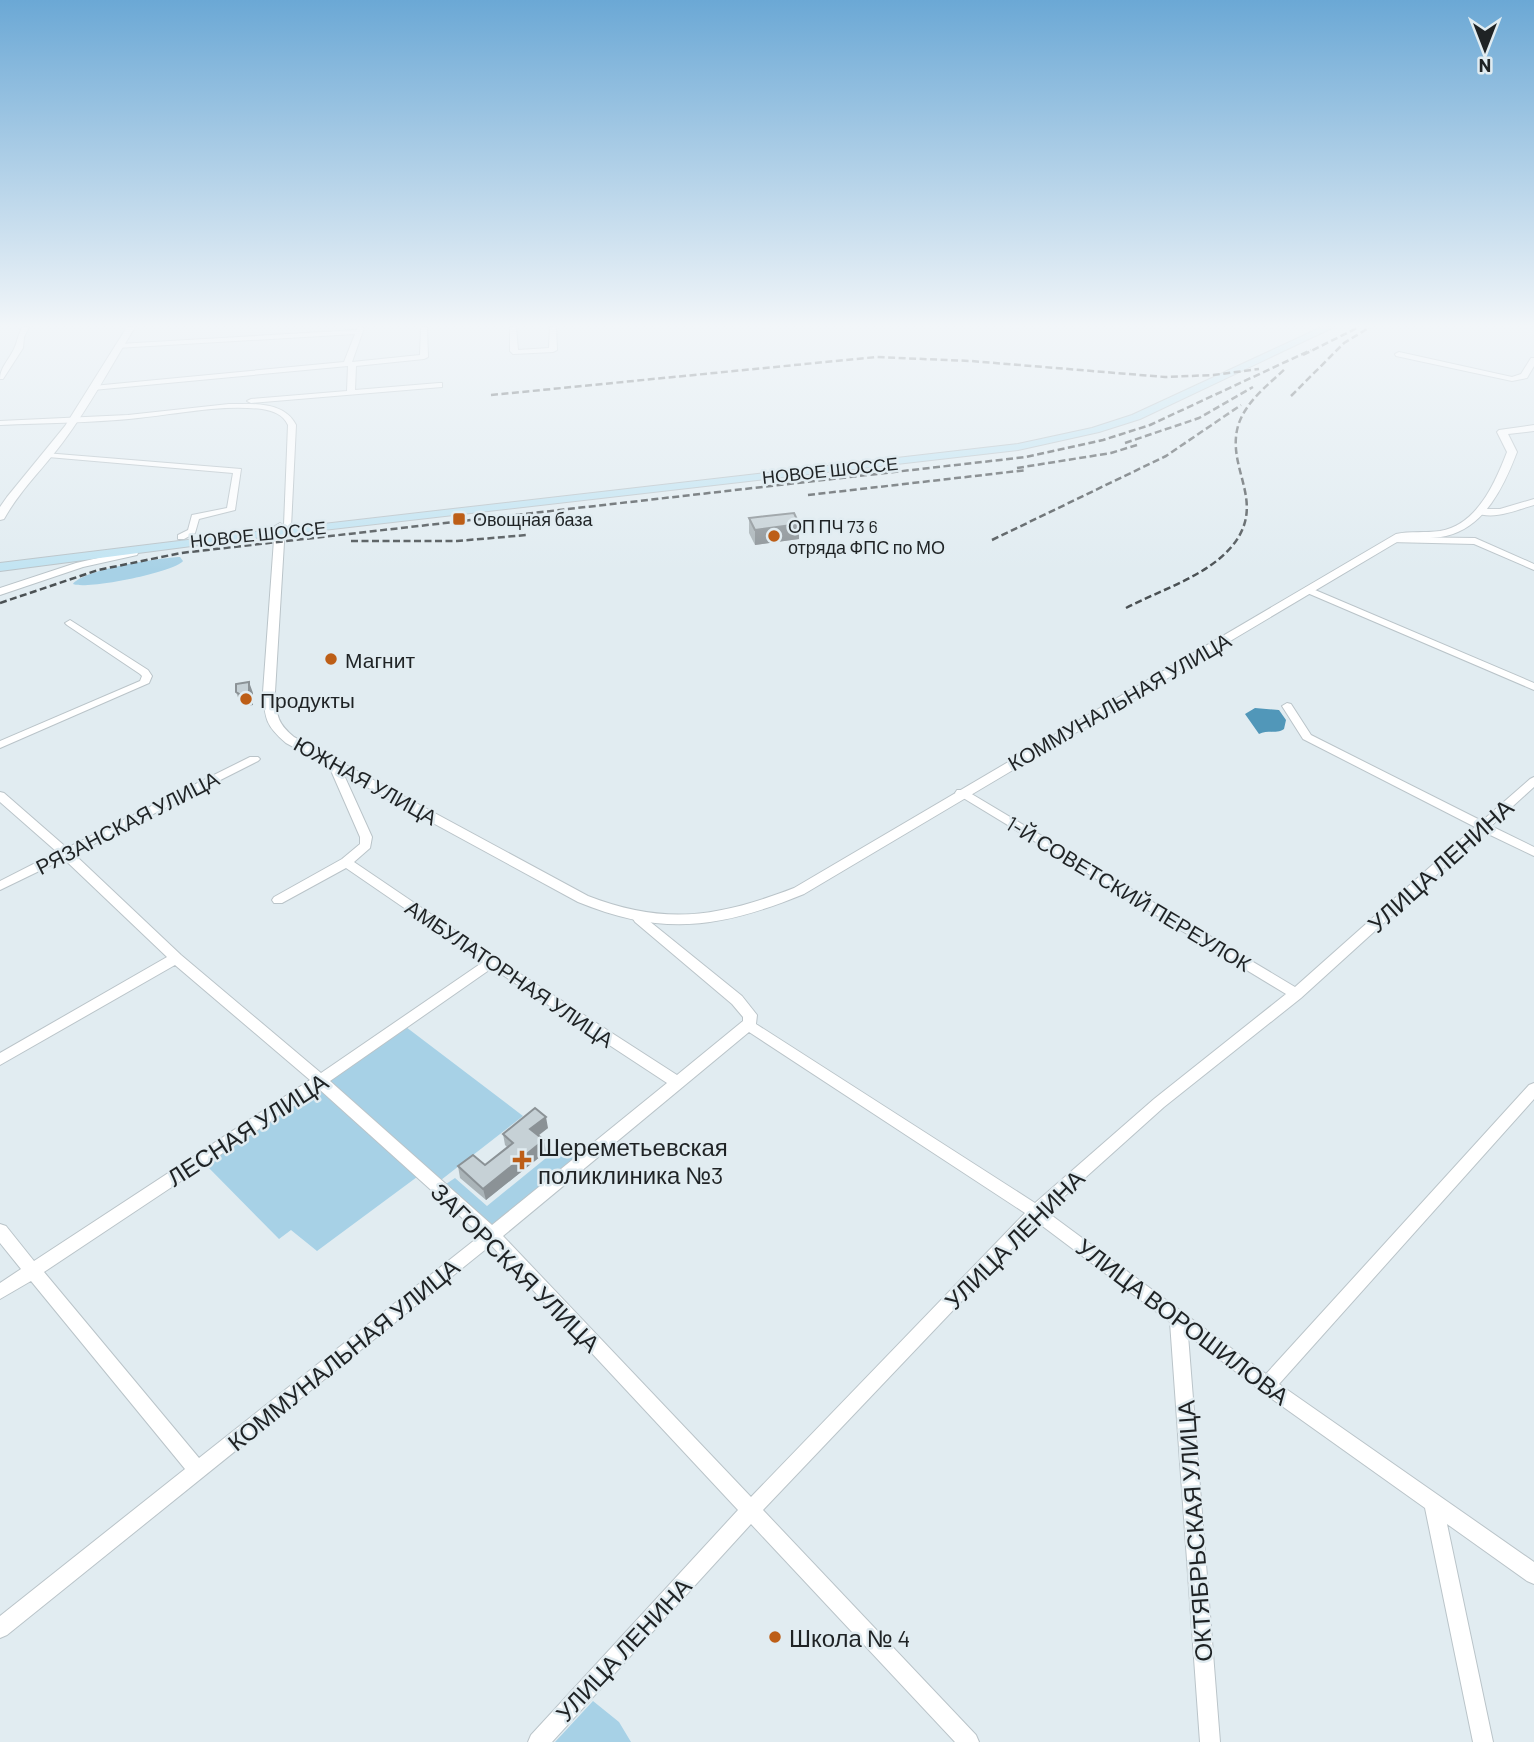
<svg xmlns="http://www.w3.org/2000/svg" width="1534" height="1742" viewBox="0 0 1534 1742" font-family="Barlow,sans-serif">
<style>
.green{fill:#a7d1e6}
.water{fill:#5197b9}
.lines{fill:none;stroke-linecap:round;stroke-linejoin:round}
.minor-casing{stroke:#bac4c9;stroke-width:2}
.tertiary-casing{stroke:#bac4c9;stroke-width:2}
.secondary-casing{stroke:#bac4c9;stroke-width:2}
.minor{fill:#fff;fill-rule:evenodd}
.tertiary{fill:#fff;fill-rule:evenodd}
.secondary{fill:#c2e4f2;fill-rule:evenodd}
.rail{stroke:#4b5154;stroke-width:2.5;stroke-dasharray:7 3.5;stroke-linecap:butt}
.wall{fill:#aab4b8}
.shaded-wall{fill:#8b9296}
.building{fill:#c6d1d6;stroke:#8b9296;stroke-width:2}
.poi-dot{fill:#bd5e17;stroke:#e1ecf1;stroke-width:2.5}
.labels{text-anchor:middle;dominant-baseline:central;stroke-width:5;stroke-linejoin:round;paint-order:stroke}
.far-street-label{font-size:18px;fill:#1f2325;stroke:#e1ecf1}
.far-poi-label{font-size:18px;fill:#1f2325;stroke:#e1ecf1;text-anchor:start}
.poi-label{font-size:21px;fill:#1f2325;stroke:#e1ecf1;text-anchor:start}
.street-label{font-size:21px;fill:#1f2325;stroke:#e1ecf1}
.near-street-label{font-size:24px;fill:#1f2325;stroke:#e1ecf1}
.near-poi-label{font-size:24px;fill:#1f2325;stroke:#e1ecf1;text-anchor:start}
</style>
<rect width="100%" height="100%" fill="#e1ecf1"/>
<path class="green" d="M180,557L183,561C175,572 87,590 73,584C84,569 159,558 180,557Z
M406,1027L523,1116L441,1180L327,1080Z
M320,1087L417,1177L317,1251L291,1230L279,1239L206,1165Z
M562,1145L579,1159L495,1228L446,1184L455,1178L487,1206Z
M593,1701L619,1722L631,1742H555Z"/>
<path class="water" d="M1255,708L1279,710L1286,720L1284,729C1277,734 1267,730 1259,734L1245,714Z"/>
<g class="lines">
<defs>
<path id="minor" d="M22,327H29L24,337L23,348L3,379H0C0,368 8,361 13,351C17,344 18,335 22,327Z
M358,327L364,328L352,362L420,355L421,327H427L428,357L424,359L356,366L355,390L439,383H442V387L251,403L247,401L251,399L347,391L348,366L93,390L89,388L93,386L344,362L355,334L116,348L115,346L119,344L357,330Z
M510,327H516L518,350L549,348L550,327H556L557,350L553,352L513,354L510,351Z
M1399,352L1512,377L1521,374L1531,358H1534V366L1527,378L1512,381L1396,356L1395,354Z
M229,404C252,404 284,401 296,425L291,527L284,525L288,425C283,414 273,411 262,409C218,404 173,415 129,419C86,423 43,423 0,425V421L128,415Z
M45,453L241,469L235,510L199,519L195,533L184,539H178V535L188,530L192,515L227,508L233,473L48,457L44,455Z
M1534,499V505C1516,510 1492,521 1475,512L1479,509H1500Z
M1393,537L1475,538L1534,564V570L1474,544L1390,542L1389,540Z
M1308,587L1534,683V690L1305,592V588Z
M70,620L148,670L152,676L149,683L0,748V741L140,681L142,676L140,674L67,625L65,623Z
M1287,703L1291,704L1311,735L1482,821L1530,779L1534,777V787L1491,826L1534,847V856L1484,832L1301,998L1164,1107L1047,1212L1266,1374L1529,1085L1534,1083V1099L1279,1384L1534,1562V1584L1527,1581L1447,1524L1493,1742H1473L1425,1508L1261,1391L1188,1335L1220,1742H1200L1170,1322L1037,1222L763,1510L976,1735L979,1742H955L751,1524L552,1742H528L531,1735L738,1510L491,1245L7,1635L0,1638V1616L185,1469L31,1281L0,1299V1283L21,1269L0,1243V1224L6,1226L34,1261L310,1080L175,965L0,1065V1053L167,957L64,859L0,890V881L57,852L0,802V792L4,793L67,848L250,757H258L260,759L258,761L74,854L181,955L321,1073L483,962L346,868L282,903H274L272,900L274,897L342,859L360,844V837L329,766L335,763L339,764L372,837L370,848L354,862L497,959L677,1075L743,1021V1017L732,1004L635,922L633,919L635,916H643L742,996L757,1015L756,1024L1035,1203L1154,1099L1286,994L955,793L957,790H965L1295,987L1475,827L1303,739L1282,706ZM492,968L667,1083L492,1225L330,1081ZM749,1032L1025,1213L751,1497L503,1236ZM319,1089L481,1235L199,1458L44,1272Z"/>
<path id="tertiary" d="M127,327H135C111,366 90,406 63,442C43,469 20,490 4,519L0,520V507L7,497L65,426Z
M1534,425V431L1508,434L1517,452C1504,486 1485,527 1446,536C1432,539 1417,538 1402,539L804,894C721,928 663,937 578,902L286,743C265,725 265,718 263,692L275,526L280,523L285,526L275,692C277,715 276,722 294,737L588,896C665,926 719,917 794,888L1396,534C1411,531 1425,533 1440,531C1477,525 1495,483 1507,452L1497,432L1499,430Z
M133,550L138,553L137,555L83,567L0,595V588L76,563Z"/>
<path id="secondary" d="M1322,327H1334L1140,419L1099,432L1018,450L253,538L0,571V563L253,532L1018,444L1092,428L1132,415Z"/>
</defs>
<use href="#minor" class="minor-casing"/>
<use href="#tertiary" class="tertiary-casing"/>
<use href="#secondary" class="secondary-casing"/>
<use href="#minor" class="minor"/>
<use href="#tertiary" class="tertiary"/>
<use href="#secondary" class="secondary"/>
<path class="rail" d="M1303,355L1359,327
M491,395L876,357L971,361L1165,377L1213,375L1259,369
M1291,396L1344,343L1370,327
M1125,443L1199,418L1253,387
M1017,468L1111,453L1137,445
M808,495L1027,470
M992,540L1166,456L1241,405
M351,541H457L527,535
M0,603L98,570L181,553L1026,457L1103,440L1150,425L1311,350
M1126,608C1160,590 1208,576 1233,545C1267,502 1226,469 1238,426C1245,402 1269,384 1286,368"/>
</g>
<path class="wall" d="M749,518L799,524V539L755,545L749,533Z
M236,692L253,693V705L244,706L240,703Z
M548,1128L538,1136L546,1152L486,1200L460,1178L458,1166L485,1165L507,1147L505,1145L503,1134Z"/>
<path class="shaded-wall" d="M799,524V539L755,545V530Z
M249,682L253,693V705L244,706L241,695Z
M546,1117L548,1128L532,1140L530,1129Z
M544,1140L546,1152L486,1200L483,1189Z"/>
<path class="building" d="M794,513L799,524L755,530L749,518Z
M249,682V694L241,695L236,692V684Z
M535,1108L546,1117L530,1129L544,1140L483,1189L458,1166L473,1155L485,1165L513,1143L503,1134Z"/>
<linearGradient id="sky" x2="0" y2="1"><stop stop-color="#6ba8d5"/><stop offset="0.57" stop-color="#f2f6f9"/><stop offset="1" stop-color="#f2f6f9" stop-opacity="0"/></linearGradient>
<rect width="1534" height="571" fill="url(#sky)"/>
<g class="poi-dot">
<rect x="452" y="512" width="14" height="14" rx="3.5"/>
<circle cx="774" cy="536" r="7"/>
<circle cx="331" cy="659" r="7"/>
<circle cx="246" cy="699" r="7"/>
<path d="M518.5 1149.5h7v7h7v7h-7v7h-7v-7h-7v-7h7z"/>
<circle cx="775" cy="1637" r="7"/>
</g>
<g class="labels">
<g class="far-street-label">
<text transform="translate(830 470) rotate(-6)">НОВОЕ ШОССЕ</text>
<text transform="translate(258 534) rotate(-6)">НОВОЕ ШОССЕ</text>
</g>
<g class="far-poi-label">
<text x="473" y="519">Овощная база</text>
<text x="788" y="526">ОП ПЧ 73 6<tspan x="788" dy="21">отряда ФПС по МО</tspan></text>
</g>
<g class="poi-label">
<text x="345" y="659">Магнит</text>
<text x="260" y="699">Продукты</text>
</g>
<g class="street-label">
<text transform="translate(1119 701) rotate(-30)">КОММУНАЛЬНАЯ УЛИЦА</text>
<text transform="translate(366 780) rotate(29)">ЮЖНАЯ УЛИЦА</text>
<text transform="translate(127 822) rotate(-27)">РЯЗАНСКАЯ УЛИЦА</text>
<text transform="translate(1129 893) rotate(31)">1-Й СОВЕТСКИЙ ПЕРЕУЛОК</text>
<text transform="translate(510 973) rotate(34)">АМБУЛАТОРНАЯ УЛИЦА</text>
</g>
<g class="near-street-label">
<text transform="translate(1440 865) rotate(-42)">УЛИЦА ЛЕНИНА</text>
<text transform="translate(247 1129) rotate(-33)">ЛЕСНАЯ УЛИЦА</text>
<text transform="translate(1014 1239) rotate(-45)">УЛИЦА ЛЕНИНА</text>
<text transform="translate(516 1267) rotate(45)">ЗАГОРСКАЯ УЛИЦА</text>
<text transform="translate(1183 1321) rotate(37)">УЛИЦА ВОРОШИЛОВА</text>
<text transform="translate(343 1354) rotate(-39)">КОММУНАЛЬНАЯ УЛИЦА</text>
<text transform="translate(1194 1531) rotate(-94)">ОКТЯБРЬСКАЯ УЛИЦА</text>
<text transform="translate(623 1649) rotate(-47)">УЛИЦА ЛЕНИНА</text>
</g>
<g class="near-poi-label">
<text x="538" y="1146">Шереметьевская<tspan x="538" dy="28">поликлиника №3</tspan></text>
<text x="789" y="1637">Школа № 4</text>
</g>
</g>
<g transform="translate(1485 49) rotate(180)" stroke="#e1ecf1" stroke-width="5" paint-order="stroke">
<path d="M0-5L12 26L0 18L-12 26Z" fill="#1f2325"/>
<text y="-10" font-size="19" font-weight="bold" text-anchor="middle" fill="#1f2325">N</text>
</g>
</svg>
